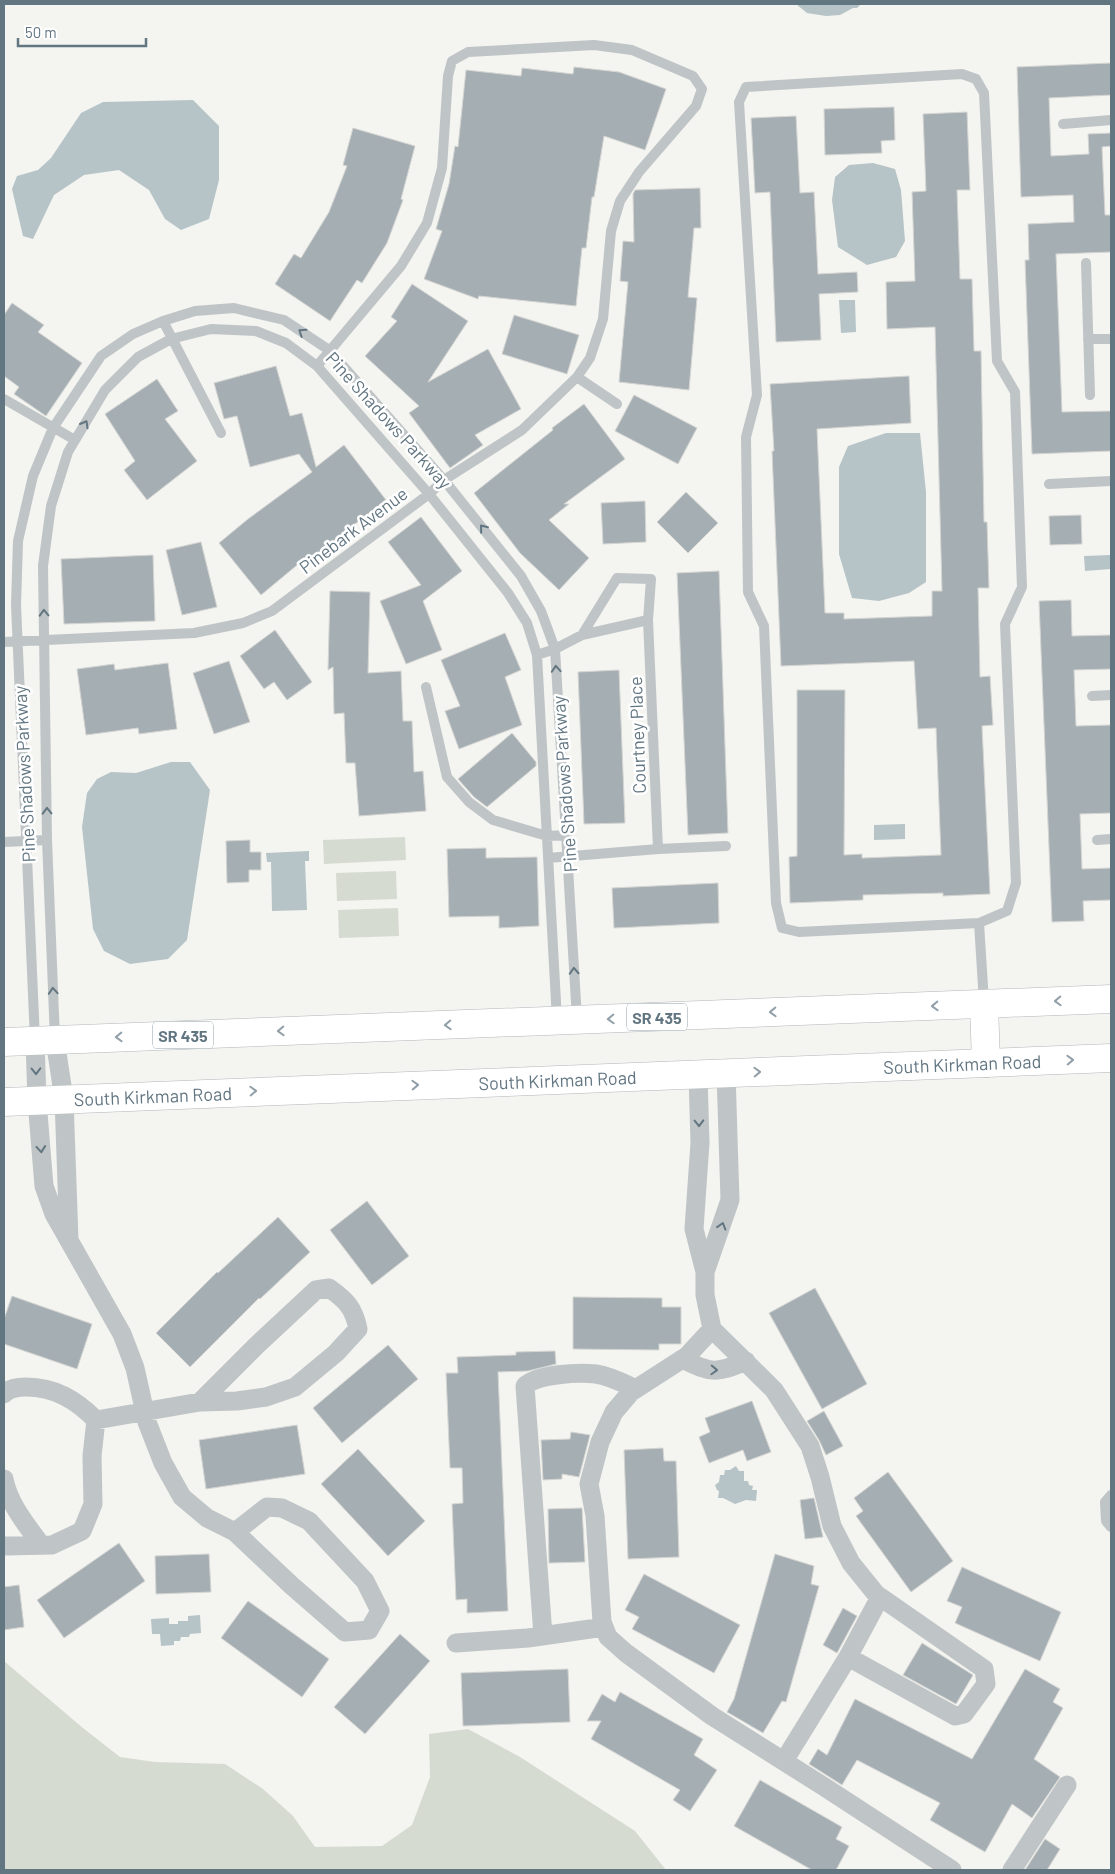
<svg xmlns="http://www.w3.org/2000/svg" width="1115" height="1874" viewBox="0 0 1115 1874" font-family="Barlow,sans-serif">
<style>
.green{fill:#d6dbd1}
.water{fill:#b6c4c7}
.building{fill:#a5afb3;stroke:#d5d5d3}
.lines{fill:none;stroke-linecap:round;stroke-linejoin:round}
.primary-casing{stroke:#b2b7ba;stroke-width:29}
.lane{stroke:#bfc4c6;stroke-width:10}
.street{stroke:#bfc4c6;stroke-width:19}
.primary{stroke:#fff;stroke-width:28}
.oneway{stroke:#627682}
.oneway2{stroke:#919fa8}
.labels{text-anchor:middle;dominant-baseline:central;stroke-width:5;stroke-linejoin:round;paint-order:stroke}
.shield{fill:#fff;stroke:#919fa8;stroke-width:1}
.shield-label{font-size:16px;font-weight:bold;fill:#627682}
.street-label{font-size:18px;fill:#627682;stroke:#fff}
</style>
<rect width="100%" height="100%" fill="#f4f4f0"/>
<path class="green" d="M405,837L406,860L324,864L323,840Z
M396,871L397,899L337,901L336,873Z
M398,908L399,936L339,938L338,910Z
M4,1661L83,1728L120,1757L155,1762L225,1764L263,1789L293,1816L315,1847L382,1846L412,1825L430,1777L429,1734L468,1729L520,1757L635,1831L666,1870H4Z"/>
<path class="water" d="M796,4H861L857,8H853L840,15L826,16L807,13Z
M193,100L219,126V180L209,219L181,230L165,219L149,190L119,170L84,175L54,195L33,239L23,236L12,189L17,176L38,170L51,158L81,113L103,102Z
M873,163L895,169L901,190L905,241L896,257L867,265L838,247L832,200L835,177L849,165Z
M839,300H855L856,332L841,333Z
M886,433H920L926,492V582L909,593L879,601L852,598L839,554V467L848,446Z
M1111,555V569L1085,571L1084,556Z
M171,762H190L210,790L187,940L168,959L130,964L104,951L93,929L82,827L87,793L97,779L111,772L136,773Z
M905,824V839L874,840V825Z
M309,851V861H305L307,910L272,911L271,862H267L266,853Z
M736,1466L739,1471H744V1481H748L749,1485L753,1486L752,1490H757L756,1501L746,1500L735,1504L723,1498H718L719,1491L717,1490L715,1485L719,1482L720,1475H724L725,1470H730Z
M200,1615L201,1633L190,1634L189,1637H181L180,1641H174V1645L161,1646L160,1634H152L151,1619L169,1618V1624H178V1621H188V1616Z"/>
<path class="building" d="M1111,63V95L1049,98L1051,156L1089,154L1088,134L1111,133V146L1102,147L1105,215H1111V252L1056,254L1062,412L1111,411V451L1032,454L1025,260H1029L1028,224L1074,222L1073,195L1021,197L1017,67Z
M574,67L619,72L666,89L645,150L604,136L594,197H592L586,248H582L576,306L479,296L478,299L424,279L442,231L436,229L449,184L455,146L458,147L466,70L521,76L522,68L573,74Z
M894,107L895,140L881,141L882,153L825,155L824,109Z
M967,112L970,190H957L960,279H972L974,351H981L984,522H987L989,588H978L980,677L990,676L993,725L982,726L990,894L943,896V893L863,895V900L790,903L789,857L797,856V690H845L844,855L862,854V858L941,855L936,728L918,729L914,661L781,666L772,451H774L770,384L909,376L911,423L817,429L825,613H844V619L932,616V591H942L935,327L887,329L886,282L915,281L912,192L926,191L923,114Z
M796,116L800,193L814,192L818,274L857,272L858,292L819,294L821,340L776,342L770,192L755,193L751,118Z
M353,128L415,146L401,199L403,200L387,243L362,283L357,280L330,321L275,284L294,254L301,258L329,212L347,166L343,165Z
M700,188L701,228H694L688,297L697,298L689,390L619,382L628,282L620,281L623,241L634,242L633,194L635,190Z
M412,284L468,321L428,382L488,349L521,409L475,435L483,445L450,468L409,413L419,406L365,356L397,321L391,317Z
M12,303L44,325L38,332L82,363L46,416L14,394L19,387L4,376V315Z
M514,315L579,335L567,374L502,354Z
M276,366L290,416L302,413L316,467L344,445L386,500L342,534L343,536L311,560L308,556L261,595L219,543L248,519L312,472L299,454L250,467L237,416L224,419L214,383Z
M157,379L178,411L165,419L197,461L147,500L124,470L135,461L105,414Z
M634,395L697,428L678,464L615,431Z
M584,404L625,459L564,504H569L549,520L589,558L559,590L520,553L474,493L553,430L552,428Z
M686,492L718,523L688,553L657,522Z
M645,501L646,542L603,544L601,503Z
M1081,515L1082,544L1050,545L1049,516Z
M421,517L462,571L423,601L442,650L406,664L380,601L421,585L388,542Z
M201,542L217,607L182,615L166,550Z
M153,555L155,621L64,624L61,559Z
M719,571L728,833L688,835L677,573Z
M330,591L370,592L368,673L401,671L403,721H412L414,772L423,771L426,811L359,816L355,763H346L344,713L334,714L333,667L328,670Z
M1071,600L1072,636L1111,635V669L1074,670L1076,726L1111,725V813L1080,814L1082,869L1111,868V900L1083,901L1084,921L1052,922L1039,601Z
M275,630L312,682L287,700L274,682L264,689L240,656Z
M505,633L521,670L505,677L522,725L459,749L445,711L460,706L441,660Z
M229,661L250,722L214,734L193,673Z
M168,663L177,729L139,734L138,728L86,735L77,669L114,664L115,670Z
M619,670L625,823L584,824L578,672Z
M512,733L536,762V766L487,807L474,797L458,779Z
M250,840V852H261V870H249V882L227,883L226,841Z
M486,848V858L537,857L539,926L499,928V916L449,917L447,849Z
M718,883L719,923L614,928L612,888Z
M367,1201L409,1256L372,1285L330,1230Z
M278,1217L310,1252L260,1299L259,1298L190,1367L156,1333L217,1272L218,1273Z
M815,1288L867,1384L822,1409L769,1313Z
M12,1296L92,1324L77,1369L4,1344V1319Z
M573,1297L662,1298V1307H681V1344H659V1350L573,1349Z
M388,1345L418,1379L342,1443L313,1408Z
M555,1351L556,1364L528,1371L498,1372L508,1611L467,1613V1599L456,1600L452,1504L463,1503L462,1468H450L446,1373H458L457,1357L516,1355V1352Z
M752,1401L771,1452L747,1461L743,1450L709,1463L699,1437L710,1432L705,1418Z
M824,1411L843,1446L826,1455L819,1440L807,1421Z
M297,1425L305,1474L206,1489L199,1440Z
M571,1432L590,1435L579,1477L562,1474V1479L543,1480L541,1440L570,1439Z
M663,1448L664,1461H676L679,1557L628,1559L624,1450Z
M358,1449L425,1521L388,1556L321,1484Z
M888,1472L953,1561L911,1592L856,1516L863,1511L854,1498Z
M814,1498L823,1537L805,1539L800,1500Z
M582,1508L585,1562L549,1563L548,1509Z
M119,1543L145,1581L64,1638L37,1600Z
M209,1554L211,1592L156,1594L155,1556Z
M775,1554L814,1566L811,1584L819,1586L786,1702L782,1701L763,1733L727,1712L734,1699Z
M962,1567L1061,1612L1040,1661L955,1623L962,1607L947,1601Z
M644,1574L740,1625L714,1673L632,1629L639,1617L625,1610Z
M19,1585L24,1627L4,1630V1587Z
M248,1601L329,1659L302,1697L221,1638Z
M843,1608L857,1616L837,1653L823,1645Z
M400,1634L430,1661L365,1734L334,1707Z
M922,1643L973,1675L956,1704L903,1675Z
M568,1669L570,1722L463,1726L461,1673Z
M1025,1669L1060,1689L1053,1702L1063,1708L1034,1759L1060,1777L1032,1818L1012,1804L985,1852L930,1820L940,1803L857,1760L842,1785L809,1764L818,1749L827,1755L855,1699L972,1759Z
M620,1692L703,1739L694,1755L717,1770L690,1811L673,1800L680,1790L591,1739L601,1721H587L602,1694L615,1702Z
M760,1780L842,1827L836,1839L849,1846L836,1870H812L734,1826Z
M1045,1839L1060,1849L1047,1870H1025Z"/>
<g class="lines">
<defs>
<g id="primary">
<path d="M984,1004L986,1063"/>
<path d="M4,1042L1111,999"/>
<path id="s1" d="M4,1102L1111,1058"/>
</g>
</defs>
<use href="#primary" class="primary-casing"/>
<path class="lane" d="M962,74L976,79L984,93L997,361L1015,392L1022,587L1005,624L1016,883L1007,911L979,923L799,932L782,928L776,903L764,626L748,592L746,437L757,395L739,102L746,87Z
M1063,124L1111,120
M1086,263L1090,395
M163,321L221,433
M1088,339H1111
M577,377L617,404
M4,399L75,440
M1049,484L1111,481
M582,635L617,578L651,579L648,620L658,849
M4,642L194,633L243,623L272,611L429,494L444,480L522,430L577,377L590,358L603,319L611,231L620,201L639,172L696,106L702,89L693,76L632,50L594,45L468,52L452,61L448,76L442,168L427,223L401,266L317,366
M537,655L555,649L582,635L648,620
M426,687L447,777L469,802L493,820L547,836L567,835
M1092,696L1111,695
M1097,840L1111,839
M4,842L47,840
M548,858L658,849L726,846
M979,923L984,1002
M55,1039L47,840L43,566L51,506L68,452L105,390L138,357L171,339L211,329L256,331L286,343L317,366L429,494L508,593L527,623L537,655L557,1020
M35,1040L16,605L18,541L33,476L53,428L101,356L133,334L163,321L195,311L234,308L284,320L329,350L444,480L521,576L541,611L555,649L577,1019
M1111,1495L1105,1502L1106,1521L1111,1527"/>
<path class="street" d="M35,1040L37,1101L44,1186L54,1214L122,1334L135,1368L147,1422L163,1463L182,1497L207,1518L235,1532L291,1585L345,1632L369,1630L380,1611L365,1581L309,1521L282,1508L267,1507L235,1532
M55,1040L64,1099L69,1240
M698,1075L700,1143L694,1229L705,1272V1295L712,1329L774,1390L810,1446L820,1477L832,1526L851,1563L876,1594L984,1669L986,1684L964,1714L955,1716L848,1657
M705,1272L730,1200L726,1073
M712,1329L687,1356L631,1392L614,1412L600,1442L589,1484L595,1516L602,1622L608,1637L626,1653L712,1716L823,1786L952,1870
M682,1359C711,1373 716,1374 746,1361
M4,1394C9,1388 18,1387 26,1387C55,1387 76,1400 96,1420
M4,1479C9,1504 26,1524 41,1545
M4,1546L52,1545L82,1531L93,1504L92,1456L96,1420L200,1402L237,1401L266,1397L295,1387L336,1353L358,1329C354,1308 346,1300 329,1288L316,1290L257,1345L200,1402
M543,1636L525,1386C537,1374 579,1372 596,1374C610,1376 623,1383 636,1389
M456,1643L528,1638L604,1627
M784,1761L848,1657L880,1597
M1012,1870L1067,1785"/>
<use href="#primary" class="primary"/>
</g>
<defs><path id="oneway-chevron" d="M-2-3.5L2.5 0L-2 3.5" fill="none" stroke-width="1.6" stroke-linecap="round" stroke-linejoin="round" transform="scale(1.25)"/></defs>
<g class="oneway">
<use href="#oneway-chevron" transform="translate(302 332) rotate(-146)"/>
<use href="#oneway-chevron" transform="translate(85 424) rotate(-60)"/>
<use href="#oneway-chevron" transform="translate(483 528) rotate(-129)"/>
<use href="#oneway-chevron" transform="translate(44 613) rotate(-92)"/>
<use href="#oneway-chevron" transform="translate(556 669) rotate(-94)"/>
<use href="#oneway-chevron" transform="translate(47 811) rotate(-91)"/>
<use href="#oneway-chevron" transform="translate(574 971) rotate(-93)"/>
<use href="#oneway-chevron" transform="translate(53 991) rotate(-94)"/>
<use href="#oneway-chevron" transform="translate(36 1071) rotate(89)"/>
<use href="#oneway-chevron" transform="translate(699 1123) rotate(89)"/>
<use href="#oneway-chevron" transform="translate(41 1149) rotate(85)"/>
<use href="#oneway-chevron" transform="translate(722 1226) rotate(-73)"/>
<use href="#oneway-chevron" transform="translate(714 1370) rotate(2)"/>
</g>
<g class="oneway2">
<use href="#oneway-chevron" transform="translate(1058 1001) rotate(178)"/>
<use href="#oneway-chevron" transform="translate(935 1006) rotate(178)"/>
<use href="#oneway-chevron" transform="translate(773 1012) rotate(178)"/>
<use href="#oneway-chevron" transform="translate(611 1019) rotate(178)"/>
<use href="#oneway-chevron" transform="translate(448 1025) rotate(178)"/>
<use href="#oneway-chevron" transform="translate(281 1031) rotate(178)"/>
<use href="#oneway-chevron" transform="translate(119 1037) rotate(178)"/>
<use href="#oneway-chevron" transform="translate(1070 1060) rotate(-2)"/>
<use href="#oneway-chevron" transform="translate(757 1072) rotate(-2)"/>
<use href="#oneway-chevron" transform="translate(415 1085) rotate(-2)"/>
<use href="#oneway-chevron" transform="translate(253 1091) rotate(-2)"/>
</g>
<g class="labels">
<g class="shield">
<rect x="627" y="1003.5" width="60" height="27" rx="4"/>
<rect x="153" y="1021.5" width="60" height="27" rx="4"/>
</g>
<g class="shield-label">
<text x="657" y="1017">SR 435</text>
<text x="183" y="1035">SR 435</text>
</g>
<g class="street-label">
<text transform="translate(389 420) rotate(48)">Pine Shadows Parkway</text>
<text transform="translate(353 530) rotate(-37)">Pinebark Avenue</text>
<text transform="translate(637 735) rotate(-92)">Courtney Place</text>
<text transform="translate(24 774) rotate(-93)">Pine Shadows Parkway</text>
<text transform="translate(564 784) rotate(-94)">Pine Shadows Parkway</text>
<text stroke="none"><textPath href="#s1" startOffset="959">South Kirkman Road</textPath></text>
<text stroke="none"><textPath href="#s1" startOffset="554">South Kirkman Road</textPath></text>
<text stroke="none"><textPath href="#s1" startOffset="149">South Kirkman Road</textPath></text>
</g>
</g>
<rect width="1115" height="1874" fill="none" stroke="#627682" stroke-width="10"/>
<path d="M18 38v8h128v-8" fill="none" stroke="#627682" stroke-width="2.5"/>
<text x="25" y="38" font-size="15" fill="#627682" stroke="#ffffff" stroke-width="4" paint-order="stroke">50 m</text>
</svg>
